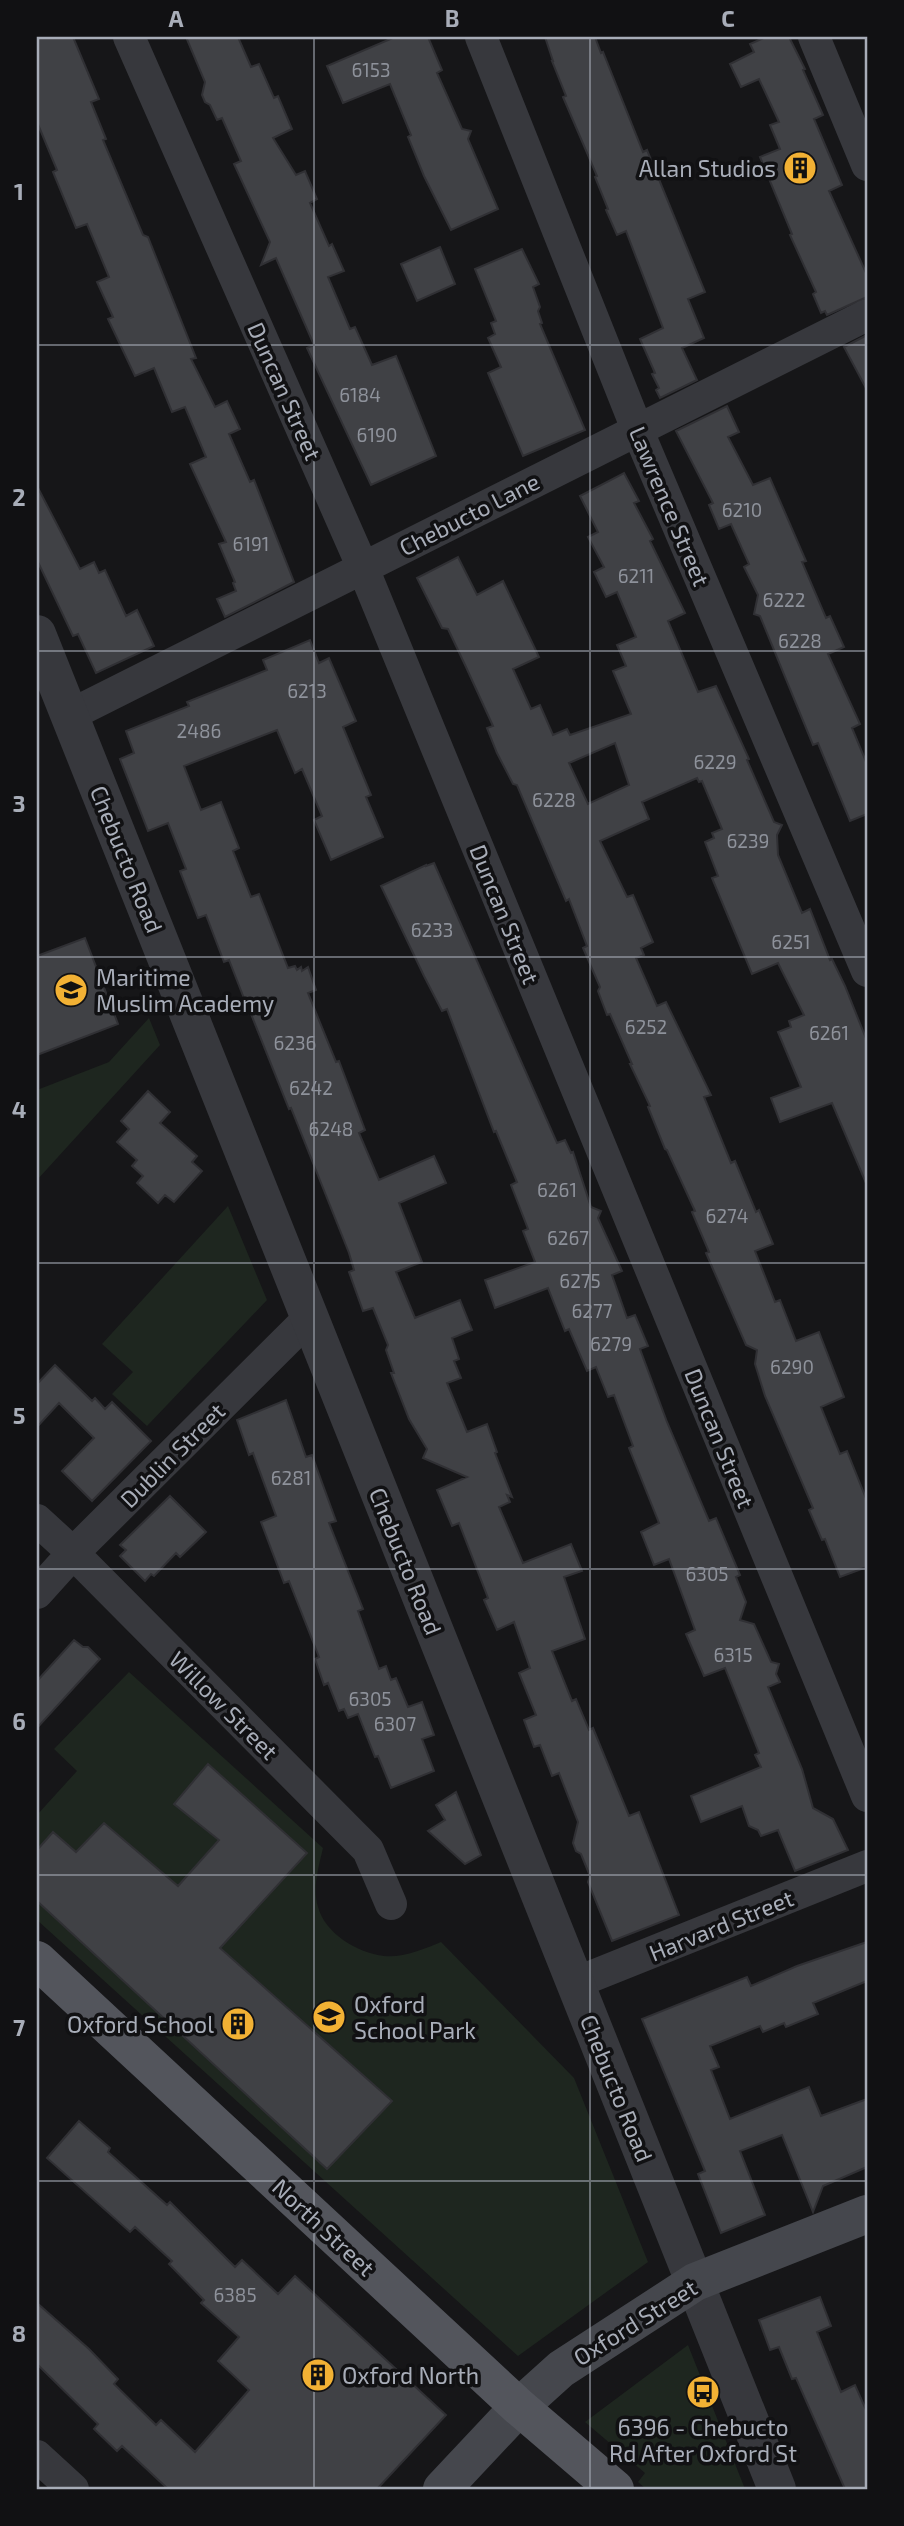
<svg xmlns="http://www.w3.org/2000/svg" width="904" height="2526" viewBox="0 0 904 2526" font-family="'Exo 2',sans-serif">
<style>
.green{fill:#1e261f}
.building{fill:#404145;stroke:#303034;stroke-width:2;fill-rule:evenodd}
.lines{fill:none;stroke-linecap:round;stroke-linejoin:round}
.minor{stroke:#37383d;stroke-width:32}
.tertiary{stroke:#37383d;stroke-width:38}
.secondary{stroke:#45474d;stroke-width:38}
.primary{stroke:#53555c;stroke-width:38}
.grid{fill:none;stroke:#a8adb8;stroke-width:2;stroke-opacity:0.55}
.labels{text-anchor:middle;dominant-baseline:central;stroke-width:7;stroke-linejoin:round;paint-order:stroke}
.number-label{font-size:19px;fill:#8e929b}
.poi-label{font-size:23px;fill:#a8adb8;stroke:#111113;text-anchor:start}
.street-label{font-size:23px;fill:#a8adb8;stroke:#111113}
.neatline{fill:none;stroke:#a8adb8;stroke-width:2.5}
.grid-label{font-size:23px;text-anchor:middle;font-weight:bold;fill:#a8adb8}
</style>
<rect width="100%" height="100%" fill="#161618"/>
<path class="green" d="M149,1018L160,1045L37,1180V1090L109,1062Z
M228,1206L267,1300L147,1426L112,1394L133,1372L102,1344Z
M129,1672L323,1848C319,1866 312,1888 318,1907C325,1933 357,1953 384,1956C403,1958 424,1949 441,1942L574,2078L648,2262L518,2356L37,1920V1815L77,1771L54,1749Z
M688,2345L745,2489H646L638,2482L645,2473L585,2422Z"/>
<path class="building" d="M37,37H73L99,99L91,102L106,139L103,140L143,235L148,237L196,358L191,359L215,407L227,401L240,429L229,434L250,482L254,480L294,582L225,617L217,599L236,591L233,583L235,582L219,544L226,542L190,464L206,457L185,407L172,412L154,368L135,376L108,319L113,317L97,282L109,277L87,224L76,228L53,172L57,170L37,122Z
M186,37H238L251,67L259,64L274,98L278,96L292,129L273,138L296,175L305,171L317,199L310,203L329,246L332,244L344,271L328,277L350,329L355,327L372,365L396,356L436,456L371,485L307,348L314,345L276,258L261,265L270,242L234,164L241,161L222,118L217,120L210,105L205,102L202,95L205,82Z
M395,37H428L442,70L437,73L462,129L471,131L468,139L498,209L451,230L424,176L408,137L411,135L390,84L343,103L327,66Z
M545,37H595L601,53L603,52L643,152L647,150L705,292L688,299L704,338L682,348L697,380L660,398L656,390L659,388L652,374L655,373L640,339L663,328L626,231L617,235L606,210L608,209L595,177L597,176L563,97L566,96L552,61H553Z
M766,37H789L805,69L803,70L823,115L814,119L842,185L829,191L867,275V297L827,315L825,311L821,313L813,294L816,292L790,235L792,234L760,157L780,149L770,125L779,122L759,79L741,87L730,64L754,52L750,44Z
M440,247L455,284L417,301L401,264Z
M522,249L539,284L533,287L540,307L538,311L542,323L540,324L585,430L523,456L488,373L501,367L488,338L495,334L491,323L496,321L475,269Z
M867,335V390L844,347Z
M727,406L739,432L728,437L753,485L770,478L806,561L802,562L826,618L830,616L844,647L828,654L860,724L852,728L867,764V814L850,821L818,743L813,745L760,616L754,614L758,595L744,567L749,564L731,524L719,529L709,505L713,503L676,431Z
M624,473L639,501L634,503L653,539L650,541L685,613L668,621L698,692L716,686L749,759L747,760L774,822L782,825L777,835L778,855L802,913L810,909L830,960L832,959L845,986L867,1041L866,1183L832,1103L780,1122L771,1098L801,1087L778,1032L791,1027L789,1021L804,1015L778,963L752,974L712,878L718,876L705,842L714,838L712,833L722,829L702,781L699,782L697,778L642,802L649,819L600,841L627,897L633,895L653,942L641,948L644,955L636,958L657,1006L666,1002L711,1095L704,1097L731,1163L735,1161L756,1212L759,1210L773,1244L755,1251L775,1302L780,1300L796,1341L819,1332L844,1397L821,1407L840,1454L847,1451L867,1501V1567L840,1577L825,1539L822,1540L809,1510L813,1508L765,1396L755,1364L757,1350L746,1345L706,1253L709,1252L692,1212L695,1211L667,1150L665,1149L648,1107L650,1106L630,1064H632L610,1014L607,1015L598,991L600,987L583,948L587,946L569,899L566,901L517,785L513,784L497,753L487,728L493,726L466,667L448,629L442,628L417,578L458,557L477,595L503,581L539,657L513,669L531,709L540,705L553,735L567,729L570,735L631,714L613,671L626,666L617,645L636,637L617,592L606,597L594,572L604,567L588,537L598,532L580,496ZM615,743L629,785L588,804L569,763Z
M37,486L80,569L94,562L99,573L105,570L126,616L137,610L154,646L96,673L78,634L73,636L37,560Z
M310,640L319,663L329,658L356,721L343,727L371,795L366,797L383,837L331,860L314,820L322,816L302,769L295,773L277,730L184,766L201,810L221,802L239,848L233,851L251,897L259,894L288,968L295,966L297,970L301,967L302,971L308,967L316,990L308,993L336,1062L339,1061L365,1130L359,1133L379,1180L434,1156L446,1183L399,1203L422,1262L396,1272L415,1318L460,1300L472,1330L452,1338L459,1359L454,1361L461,1378L447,1383L467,1432L487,1424L497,1452L495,1453L512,1497L507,1495L510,1502L499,1507L523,1563L571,1544L582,1571L564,1577L585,1639L552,1651L572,1701L576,1699L589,1730L593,1728L629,1816L639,1812L679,1915L612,1941L588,1882L590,1876L581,1854L576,1851L573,1843L578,1822L559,1773L552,1776L540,1745L534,1747L524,1720L536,1715L519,1673L530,1668L514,1622L497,1630L484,1600L488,1598L459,1523L452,1526L437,1490L467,1477L423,1458L427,1449L409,1419L391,1373H394L386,1350L388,1345L373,1308L363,1311L349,1272L354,1270L349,1253L291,1108L289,1109L251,1014L240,1011L245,1001L229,960L224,962L206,915L198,918L180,871L186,869L168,823L148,831L120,759L134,753L126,731L189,706L187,702L267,670L263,660Z
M434,863L557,1143L565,1140L571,1153L573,1152L591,1207L601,1211L598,1218L622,1271L612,1275L627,1318L635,1315L648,1346L640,1349L667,1422L709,1521L716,1518L740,1575L736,1577L746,1602L740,1620L754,1624L771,1662L779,1664L776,1674L780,1682L768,1687L802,1769L813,1808L833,1819L848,1850L795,1871L778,1830L761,1836L758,1830L749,1826L742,1806L701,1822L691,1796L761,1767L755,1755L759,1753L725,1668L704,1676L686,1634L695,1630L669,1559L654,1565L641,1532L659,1523L629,1448L633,1446L614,1395L608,1397L596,1367L587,1371L569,1329L565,1331L548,1288L495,1308L485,1280L535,1262L523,1231L528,1229L511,1185L517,1182L496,1131L494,1132L447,1009L442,1011L424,976L381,886L426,865V866Z
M85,938L118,1024L37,1055V956Z
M148,1091L170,1112L160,1123L197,1156L192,1162L202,1171L174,1202L165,1195L158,1203L137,1183L143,1176L132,1166L137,1160L117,1142L129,1129L121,1121Z
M55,1365L92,1401L95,1398L105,1409L112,1402L151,1441L92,1501L62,1471L94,1438L59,1403L37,1427V1384Z
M286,1400L306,1457L312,1455L336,1521L329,1523L363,1609L358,1611L379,1669L386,1666L391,1680L396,1678L408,1707L422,1702L434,1735L422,1739L434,1771L391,1788L378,1756L375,1757L358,1714L348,1718L344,1709L339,1711L328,1683L324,1685L315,1659L319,1657L289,1581L284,1583L261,1522L276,1516L253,1453L249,1455L237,1420Z
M170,1496L206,1532L180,1557L176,1553L154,1576L151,1574L145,1581L120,1556L126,1550L120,1545Z
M74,1640L83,1647H88L100,1659L37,1728V1681Z
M208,1764L307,1853L220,1948L392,2101L327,2169L37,1901V1850L53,1832L76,1852L104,1823L178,1886L219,1840L174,1804Z
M456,1792L481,1855L465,1864L428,1831L445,1820L436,1805Z
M867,1942V1981L813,2003L818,2014L786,2027L784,2023L763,2032L760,2026L710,2046L719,2067L711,2070L730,2119L809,2087L821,2116L867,2099V2167L823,2186L813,2212L782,2135L740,2151L765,2215L721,2233L698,2174L705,2171L642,2019L747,1977L751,1986L797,1966Z
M79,2121L110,2148L108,2152L167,2205L170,2202L235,2267L242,2260L278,2294L295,2276L446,2415L377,2489H168L122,2446L117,2451L94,2429L98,2424L37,2364V2303L89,2349L118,2379L114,2384L156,2425L161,2420L195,2452L249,2390L218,2361L239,2337L201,2303L204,2300L169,2264L172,2261L135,2227L130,2232L47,2158Z
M820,2297L831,2326L817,2332L841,2392L855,2385L867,2412V2489H845L796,2378L792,2379L779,2347L770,2350L759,2320Z"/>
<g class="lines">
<path class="minor" d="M129,37L363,568L867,1796
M481,37L637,429L867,971
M814,37L867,165
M70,715L867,315
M37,1520L73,1553L368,1850L391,1904
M37,1593L73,1553L309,1318
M575,1983L867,1866
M37,2456L73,2489"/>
<path class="tertiary" d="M37,634L777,2489"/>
<path class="secondary" d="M442,2489L519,2407L561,2369L695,2282L867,2214"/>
<path class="primary" d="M37,1960L519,2407L615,2489"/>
</g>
<path class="grid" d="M314,37V2489M590,37V2489M37,345H867M37,651H867M37,957H867M37,1263H867M37,1569H867M37,1875H867M37,2181H867"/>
<defs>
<symbol id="building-disc" viewBox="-11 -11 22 22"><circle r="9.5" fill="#f2b134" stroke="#111113"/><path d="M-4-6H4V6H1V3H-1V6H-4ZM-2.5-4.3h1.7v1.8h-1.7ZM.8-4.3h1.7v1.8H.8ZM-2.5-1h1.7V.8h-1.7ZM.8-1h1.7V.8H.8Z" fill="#111"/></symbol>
<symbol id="school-disc" viewBox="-11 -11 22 22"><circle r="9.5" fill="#f2b134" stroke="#111113"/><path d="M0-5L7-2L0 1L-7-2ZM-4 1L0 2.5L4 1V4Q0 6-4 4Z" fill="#111"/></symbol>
<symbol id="bus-disc" viewBox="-11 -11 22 22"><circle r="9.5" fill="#f2b134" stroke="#111113"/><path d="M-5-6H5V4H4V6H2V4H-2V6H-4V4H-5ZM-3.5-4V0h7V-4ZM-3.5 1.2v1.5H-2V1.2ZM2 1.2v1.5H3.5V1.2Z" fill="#111"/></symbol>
</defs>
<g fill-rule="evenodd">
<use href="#building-disc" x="781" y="149" width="38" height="38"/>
<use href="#school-disc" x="52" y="971" width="38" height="38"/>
<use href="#school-disc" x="310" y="1998" width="38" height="38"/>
<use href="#building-disc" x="219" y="2005" width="38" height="38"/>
<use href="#building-disc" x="299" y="2356" width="38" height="38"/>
<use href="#bus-disc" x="684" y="2373" width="38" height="38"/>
</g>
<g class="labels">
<g class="number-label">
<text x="371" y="69">6153</text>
<text x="360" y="394">6184</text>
<text x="377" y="434">6190</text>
<text x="742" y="509">6210</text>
<text x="251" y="543">6191</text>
<text x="636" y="575">6211</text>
<text x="784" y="599">6222</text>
<text x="800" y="640">6228</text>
<text x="307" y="690">6213</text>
<text x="199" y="730">2486</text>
<text x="715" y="761">6229</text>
<text x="554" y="799">6228</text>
<text x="748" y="840">6239</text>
<text x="432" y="929">6233</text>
<text x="791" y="941">6251</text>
<text x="646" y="1026">6252</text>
<text x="829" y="1032">6261</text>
<text x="295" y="1042">6236</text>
<text x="311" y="1087">6242</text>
<text x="331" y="1128">6248</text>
<text x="557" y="1189">6261</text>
<text x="727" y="1215">6274</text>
<text x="568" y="1237">6267</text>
<text x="580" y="1280">6275</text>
<text x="592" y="1310">6277</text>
<text x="611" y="1343">6279</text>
<text x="792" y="1366">6290</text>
<text x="291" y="1477">6281</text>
<text x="707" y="1573">6305</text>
<text x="733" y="1654">6315</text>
<text x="370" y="1698">6305</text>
<text x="395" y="1723">6307</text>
<text x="235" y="2294">6385</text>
</g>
<g class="poi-label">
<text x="776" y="168" text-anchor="end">Allan Studios</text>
<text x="96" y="977">Maritime<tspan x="96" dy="26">Muslim Academy</tspan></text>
<text x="354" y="2004">Oxford<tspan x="354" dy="26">School Park</tspan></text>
<text x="214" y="2024" text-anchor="end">Oxford School</text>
<text x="342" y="2375">Oxford North</text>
<text x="703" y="2427" text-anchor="middle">6396 - Chebucto<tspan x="703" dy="26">Rd After Oxford St</tspan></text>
</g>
<g class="street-label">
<text transform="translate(285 391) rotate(66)">Duncan Street</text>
<text transform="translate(670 506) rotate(67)">Lawrence Street</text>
<text transform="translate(469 514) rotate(-27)">Chebucto Lane</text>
<text transform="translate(127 859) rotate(68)">Chebucto Road</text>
<text transform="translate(505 914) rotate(68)">Duncan Street</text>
<text transform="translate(720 1438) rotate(68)">Duncan Street</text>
<text transform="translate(172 1455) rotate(-45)">Dublin Street</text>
<text transform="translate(406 1561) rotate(68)">Chebucto Road</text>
<text transform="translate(224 1705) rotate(45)">Willow Street</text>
<text transform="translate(721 1925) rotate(-22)">Harvard Street</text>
<text transform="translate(617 2088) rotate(68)">Chebucto Road</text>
<text transform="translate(324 2227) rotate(43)">North Street</text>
<text transform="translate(635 2322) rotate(-32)">Oxford Street</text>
</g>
</g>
<rect width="904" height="2526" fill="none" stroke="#111113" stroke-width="77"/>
<rect x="38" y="38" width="828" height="2450" class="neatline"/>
<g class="grid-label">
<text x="176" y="27">A</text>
<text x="452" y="27">B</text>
<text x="728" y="27">C</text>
<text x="19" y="200">1</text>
<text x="19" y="506">2</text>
<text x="19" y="812">3</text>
<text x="19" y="1118">4</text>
<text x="19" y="1424">5</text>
<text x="19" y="1730">6</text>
<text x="19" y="2036">7</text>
<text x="19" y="2342">8</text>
</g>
</svg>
